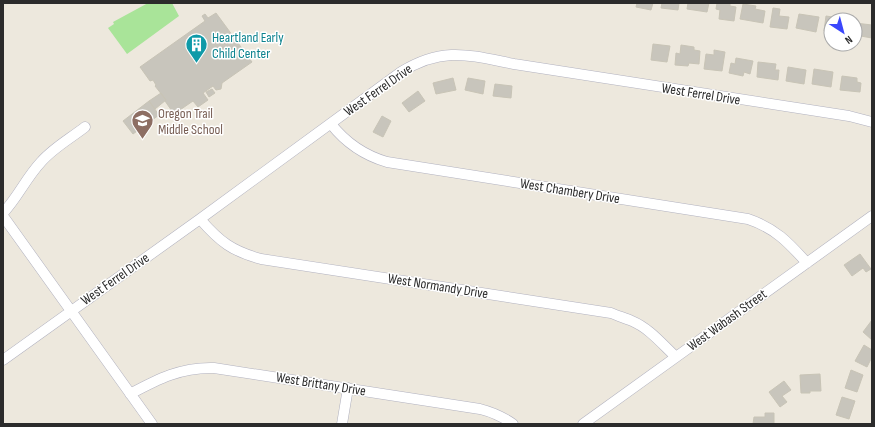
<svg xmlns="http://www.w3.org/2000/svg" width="875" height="427" viewBox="0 0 875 427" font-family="'Sofia Sans Condensed',sans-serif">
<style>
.green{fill:#a9e499}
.building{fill:#c8c5bc;stroke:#c8c4b6}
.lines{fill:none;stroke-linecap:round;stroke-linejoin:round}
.minor-casing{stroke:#b1b1bf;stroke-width:11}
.minor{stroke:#fff;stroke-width:10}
.labels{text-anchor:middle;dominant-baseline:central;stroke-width:3;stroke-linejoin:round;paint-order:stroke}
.culture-label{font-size:14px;fill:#0d838f;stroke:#fff;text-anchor:start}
.street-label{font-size:14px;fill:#2b2b2b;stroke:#fff}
.education-label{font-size:14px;fill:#785e54;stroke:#fff;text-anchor:start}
</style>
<rect width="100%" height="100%" fill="#ede8dd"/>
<path class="green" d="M148,3H172L179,16L127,54L108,28L114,24L113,22Z"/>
<path class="building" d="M637,3H653L651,10L636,7Z
M662,3H679L678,10L661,8Z
M688,3H709L707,12L687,9Z
M717,3H730V6L736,7L734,21L719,19L720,10L716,9Z
M743,4L756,6L755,9L765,11L763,23L740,19Z
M773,8L780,9L779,16L789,17L787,29L770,27Z
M216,13L252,62L222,83L221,89L216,90L213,86L203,93L208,100L198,107L193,101L174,114L165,101L166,100L155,86L156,85L153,80L150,81L140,67L205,21L202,16L205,14L208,18Z
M799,14L819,17L816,32L796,28Z
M826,16L846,19L845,20H831V32L824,31Z
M855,23L872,25V38L855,35Z
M653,44L670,46L667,62L651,60Z
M681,45L694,47V50L700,51L699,64L689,63L688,66L675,65L676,53L680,54Z
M714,50L725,52L722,71L704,69L706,54L714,55Z
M736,58L753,61L750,74L744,72L743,76L729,73L731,63L735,64Z
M758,62L776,64L775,70H779L778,80L757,77Z
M788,67L806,70L804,84L786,81Z
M814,69L833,72L831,87L812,84Z
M842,76L857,78V82L861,83L860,92L840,90Z
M453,78L456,90L436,94L433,83Z
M468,78L485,81L483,94L465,90Z
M495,84L512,86L511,98L493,96Z
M212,89L215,93L209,97L206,92Z
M418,91L425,101L409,112L402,103Z
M161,93L166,100L155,109L149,101Z
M149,101L159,115L133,134L123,121Z
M382,116L391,121L383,137L373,132Z
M860,254L871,269L866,272L863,268L852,276L844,265Z
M872,320V340L863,332Z
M864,345L872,350V357L867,367L855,361Z
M851,370L863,375L857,392L845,388Z
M820,374L821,391H810V393H801L800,375Z
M784,381L791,390L782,396L787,402L780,407L769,392Z
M842,397L855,401L849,419L836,415Z
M765,413H774V424H753L754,417H765Z"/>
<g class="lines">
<defs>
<path id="minor" d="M331,124C346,143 363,155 387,162L748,219C775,228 788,242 807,263
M3,213C18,197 26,178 41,162C53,148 71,138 85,127
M3,216L152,424
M200,219C220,242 232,251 261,259L611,313C618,316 625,318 632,321C649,328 662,344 676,357
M3,360L200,219L401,72C443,46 469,55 514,64L849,116L872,122
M130,394C158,379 181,367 214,368L480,409C492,412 503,417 513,424
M342,424L348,388
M583,424L872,216"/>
</defs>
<use href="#minor" class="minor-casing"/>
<use href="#minor" class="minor"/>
</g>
<defs>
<symbol id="building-pin" viewBox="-11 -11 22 30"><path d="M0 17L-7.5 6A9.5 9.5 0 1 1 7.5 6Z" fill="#0f9aa8" stroke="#fff"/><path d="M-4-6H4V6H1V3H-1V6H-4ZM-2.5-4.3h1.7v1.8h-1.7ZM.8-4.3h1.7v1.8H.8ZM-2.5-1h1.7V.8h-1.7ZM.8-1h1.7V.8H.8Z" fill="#fff"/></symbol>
<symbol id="school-pin" viewBox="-11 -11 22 30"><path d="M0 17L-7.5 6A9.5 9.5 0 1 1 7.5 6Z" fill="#8d6e63" stroke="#fff"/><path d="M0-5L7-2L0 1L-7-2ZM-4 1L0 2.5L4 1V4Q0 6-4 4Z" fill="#fff"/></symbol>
</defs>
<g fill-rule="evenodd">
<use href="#building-pin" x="184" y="32" width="25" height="34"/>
<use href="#school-pin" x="130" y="108" width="25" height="34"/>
</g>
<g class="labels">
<g class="culture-label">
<text x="212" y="37">Heartland Early<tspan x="212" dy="16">Child Center</tspan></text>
</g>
<g class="street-label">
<text transform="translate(378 90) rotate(-35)">West Ferrel Drive</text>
<text transform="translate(701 94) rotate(9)">West Ferrel Drive</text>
<text transform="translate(570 191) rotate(9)">West Chambery Drive</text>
<text transform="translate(115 279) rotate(-35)">West Ferrel Drive</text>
<text transform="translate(438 286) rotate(9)">West Normandy Drive</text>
<text transform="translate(727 320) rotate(-36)">West Wabash Street</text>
<text transform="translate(321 384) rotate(9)">West Brittany Drive</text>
</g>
<g class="education-label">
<text x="158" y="113">Oregon Trail<tspan x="158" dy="16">Middle School</tspan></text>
</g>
</g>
<rect width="875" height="427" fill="none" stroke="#2b2b2b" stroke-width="8"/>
<g transform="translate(843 32) rotate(144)"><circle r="19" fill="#ffffff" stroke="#aaaaaa"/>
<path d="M0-3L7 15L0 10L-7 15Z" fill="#3b47fc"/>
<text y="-6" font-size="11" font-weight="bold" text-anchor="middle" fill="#2b2b2b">N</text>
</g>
</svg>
